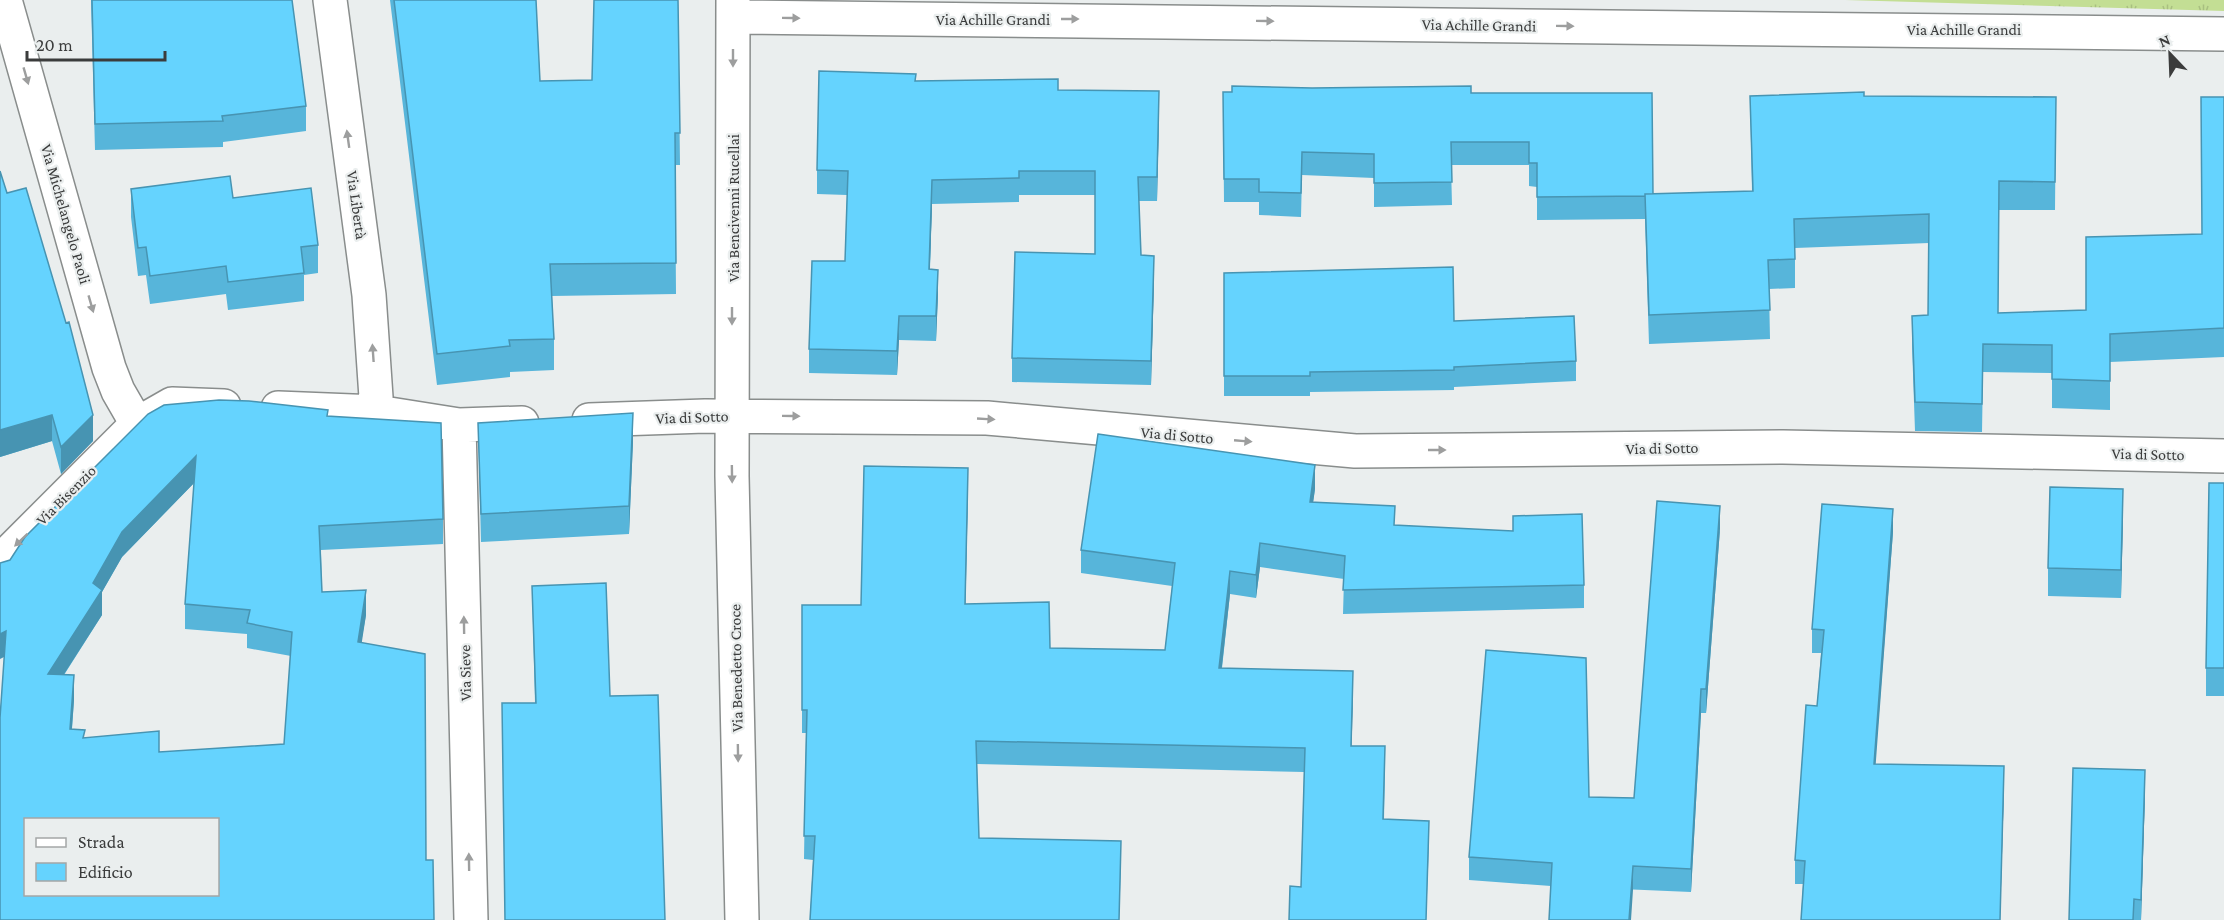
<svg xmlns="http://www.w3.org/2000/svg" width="2224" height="920" viewBox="0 0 2224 920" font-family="'Crimson Pro',serif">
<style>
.grass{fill:url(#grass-tufts)}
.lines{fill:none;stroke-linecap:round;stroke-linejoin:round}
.minor-casing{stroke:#898d8c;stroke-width:36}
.minor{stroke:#fff;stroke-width:33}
.wall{fill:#57b5da;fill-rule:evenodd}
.shaded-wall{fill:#4794b2}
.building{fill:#65d3fe;stroke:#4794b2;stroke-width:1.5;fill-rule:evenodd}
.oneway{fill:#9d9e9e}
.labels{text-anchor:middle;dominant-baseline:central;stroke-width:4.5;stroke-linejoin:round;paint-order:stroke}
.street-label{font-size:16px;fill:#3b3c3c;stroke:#eaeeee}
</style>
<defs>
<pattern id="grass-tufts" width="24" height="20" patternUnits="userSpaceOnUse" patternTransform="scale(1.5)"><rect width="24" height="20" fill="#c3de94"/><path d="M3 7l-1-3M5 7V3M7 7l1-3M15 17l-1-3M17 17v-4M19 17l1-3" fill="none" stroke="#a8bf80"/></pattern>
</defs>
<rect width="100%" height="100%" fill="#eaeeee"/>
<path class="grass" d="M1845,0H2224V11Z"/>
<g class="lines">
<defs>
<path id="minor" d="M5,0L109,368L118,391L137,424
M330,0L369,295L377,412
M733,0L732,476L742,920
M733,17L2224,34
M278,408L377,412L459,425L522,423
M589,420L705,416L987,418L1355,451L1783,447L2224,456
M459,425L471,920
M0,569L10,551L137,424L172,404L224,406"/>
</defs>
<use href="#minor" class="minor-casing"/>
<use href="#minor" class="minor"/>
</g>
<path class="wall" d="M91,0H292L306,106V131L223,142V147L95,150Z
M390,0H536L540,81L592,80L678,0L680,165H675L676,294L552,296L554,339V370L510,372V377L437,385Z
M916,81L1058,90L1159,115L1157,201H1139L1141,255L1154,280L1151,385L1012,382V358L1095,254V195H1019V202L932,204L930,269L938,294L936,341L899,340L897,375L809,373V349L845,261L847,195L817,194V170Z
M1223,92L1471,93L1653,194L1752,191L1750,96L2056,97L2055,210H1999L1998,313L2086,310L2202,234L2224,97V357L2110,362V410L2052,408V373L1983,372L1982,432L1915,431L1912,345V316L1928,315L1929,243L1795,248V288L1769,289L1770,339L1649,344L1645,219L1537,220V187L1529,186V165H1451L1452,205L1374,207V178L1302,175L1301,217L1259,215V202H1224Z
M0,171L7,193L93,441L61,474L52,441L0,457Z
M131,189L233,198L318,245V273L304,275V301L228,310L226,294L150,304L146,275L138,276L131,217Z
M1224,273L1454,321L1576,361V381L1454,387V390L1310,392V396H1224Z
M328,416L443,519V544L321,550L322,592L366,615L361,643L426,860L0,920L4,657L10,560ZM194,483L185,604V629L247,634V648L291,656L284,744L159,752L85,738L72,729L74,700L64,675L102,615V592L122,557Z
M478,423L633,441L629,534L481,542Z
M2224,483V696H2206V668Z
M1315,489L1313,502L1395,525L1584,585V608L1343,614L1344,579L1260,567L1256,598L1230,594L1222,668L1353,695L1351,746L1385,770L1384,819L1429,844L1426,920H1289L1301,887L1304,772L977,764L979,838L1121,864L1119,920H810L813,860L804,859L806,733H802V605H861L968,492L965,604L1050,648L1165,650L1172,586L1081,573V550Z
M2123,517L2121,598L2048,596V568Z
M1720,529L1706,713H1701L1691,892L1551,886L1469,880V857L1589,797L1634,798Z
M1893,532L1875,764L2004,789L2000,920H1801L1803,884H1795V860L1817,706L1821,653H1812V629Z
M532,586L610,696L535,703Z
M2145,794L2141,920H2069Z"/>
<path class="shaded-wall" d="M1159,91V115L1157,201V177Z
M932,180V204L929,294V269Z
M1154,256V280L1151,385V361Z
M938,270V294L936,341V316Z
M899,316V340L897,375V351Z
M633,413V441L629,534V506Z
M52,415V441L0,457V430Z
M93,415V441L61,474V447Z
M196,456V481L122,557L102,592V615L48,699V674L93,583L122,532Z
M1315,465V489L1310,525V502Z
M968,468V492L965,627V604Z
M2123,489V517L2121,598V570Z
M1720,506V529L1706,713V689Z
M1893,509V532L1874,787V764Z
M1260,543V567L1256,598V575Z
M1230,571V594L1219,692V668Z
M366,590V615L358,667V642Z
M6,631V656L0,659V634Z
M1353,671V695L1351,769V746Z
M74,675V700L70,753V729Z
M1701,689V713L1691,892V869Z
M2004,766V789L2000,920Z
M2145,770V794L2141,920V900Z
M1633,866V890L1631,920H1629Z"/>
<path class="building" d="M92,0H292L306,106L222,116L223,121L95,124Z
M394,0H536L540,81L592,80L594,0H678L680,133H675L676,263L550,264L554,339L509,340L510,346L437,354Z
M819,71L916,74L915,81L1058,79V90L1159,91L1157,177H1138L1141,255L1154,256L1151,361L1012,358L1015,252L1095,254V171H1019V178L932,180L929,269L938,270L936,316H899L897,351L809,349L812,261H845L848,171L817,170Z
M1232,86L1312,88L1471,86V93H1652L1653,194H1645V196L1537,197V163H1529V142H1451L1452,182L1374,183V154L1302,152L1301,193L1259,192V179H1224L1223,92H1232Z
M1864,92V96L2056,97L2055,182L1999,181L1998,313L2086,310V237L2202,234L2201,97H2224V328L2110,334V381L2052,379V345L1983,344L1982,404L1915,402L1912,316L1928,315L1929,214L1794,219L1795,259L1768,260L1770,310L1649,315L1645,194L1753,191L1750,96Z
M0,171L7,193L26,188L66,323L69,322L93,415L61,447L52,415L0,430Z
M230,176L233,198L311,188L318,245L301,247L304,273L228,282L226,266L150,276L146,247L138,248L131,189Z
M1453,267L1454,321L1574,316L1576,361L1454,367V370L1310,372V376H1224V273Z
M219,400L249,401L328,410L327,416L441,423L443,519L319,526L322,592L366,590L358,642L425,654L426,860H433L434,920H0V718L6,631L0,634V563L10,560L25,537L148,414L164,405ZM196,456L185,604L250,610L247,623L292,632L284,744L159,752V731L83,738L85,730L70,729L74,675L48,674L102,590L93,583L122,532ZM26,819H218V894H26Z
M633,413L629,506L481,514L478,423Z
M1098,434L1315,465L1310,502L1395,506L1394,525L1513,531V516L1582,514L1584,585L1343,590L1345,556L1260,543L1256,575L1230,571L1219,668L1353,671L1351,746H1385L1383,819L1429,821L1426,920H1289L1290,886L1301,887L1305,748L976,741L979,838L1121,841L1119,920H810L815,836H804L807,710H802V605H861L864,466L968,468L965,604L1049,602L1050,648L1165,650L1175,563L1081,550Z
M2209,483H2224V668H2206Z
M2050,487L2123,489L2121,570L2048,568Z
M1657,501L1720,506L1706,689H1701L1691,869L1633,866L1629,920H1549L1552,863L1469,857L1486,650L1586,658L1589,797L1634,798Z
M1822,504L1893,509L1874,764L2004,766L2000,920H1801L1805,861L1795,860L1806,705L1817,706L1824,630L1812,629Z
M606,583L610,696L658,695L665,920H505L502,703H536L532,586Z
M2073,768L2145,770L2141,900L2134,899L2133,920H2069Z"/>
<defs><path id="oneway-solid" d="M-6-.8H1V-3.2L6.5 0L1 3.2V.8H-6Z" transform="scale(1.5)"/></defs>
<g class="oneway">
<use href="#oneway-solid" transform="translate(791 18) rotate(1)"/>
<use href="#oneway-solid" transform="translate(1070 19)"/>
<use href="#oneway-solid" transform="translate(1265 21) rotate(1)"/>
<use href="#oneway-solid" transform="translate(1565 26) rotate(1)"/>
<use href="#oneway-solid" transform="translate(733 58) rotate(90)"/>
<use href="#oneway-solid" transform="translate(26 76) rotate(74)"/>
<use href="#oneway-solid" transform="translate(348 139) rotate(-98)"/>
<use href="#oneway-solid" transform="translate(91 304) rotate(74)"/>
<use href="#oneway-solid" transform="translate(732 316) rotate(90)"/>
<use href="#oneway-solid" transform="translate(373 353) rotate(-94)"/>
<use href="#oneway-solid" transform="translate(791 416) rotate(1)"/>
<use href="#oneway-solid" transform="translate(986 419) rotate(3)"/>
<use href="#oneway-solid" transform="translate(1243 441) rotate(5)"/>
<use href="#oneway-solid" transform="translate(1437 450)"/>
<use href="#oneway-solid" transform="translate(732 474) rotate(89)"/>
<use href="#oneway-solid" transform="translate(21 540) rotate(136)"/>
<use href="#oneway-solid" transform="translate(464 625) rotate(-91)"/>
<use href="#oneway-solid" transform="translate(738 753) rotate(89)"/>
<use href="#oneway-solid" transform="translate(469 862) rotate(-91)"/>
</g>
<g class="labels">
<g class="street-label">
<text x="993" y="19">Via Achille Grandi</text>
<text transform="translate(1479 25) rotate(1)">Via Achille Grandi</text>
<text x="1964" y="29">Via Achille Grandi</text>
<text transform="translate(357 205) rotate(82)">Via Libertà</text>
<text transform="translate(733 208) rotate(-90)">Via Bencivenni Rucellai</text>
<text transform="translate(66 214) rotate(74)">Via Michelangelo Paoli</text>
<text transform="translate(692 417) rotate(-2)">Via di Sotto</text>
<text transform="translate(1177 435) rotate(5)">Via di Sotto</text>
<text transform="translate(1662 448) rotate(-1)">Via di Sotto</text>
<text transform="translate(2148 454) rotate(1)">Via di Sotto</text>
<text transform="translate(66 495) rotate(-45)">Via Bisenzio</text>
<text transform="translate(736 668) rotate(-91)">Via Benedetto Croce</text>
<text transform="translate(465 673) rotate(-91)">Via Sieve</text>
</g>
</g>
<rect x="24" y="818" width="195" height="78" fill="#eaeeee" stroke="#a4a7a7" stroke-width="1.5"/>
<rect x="36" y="838" width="30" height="9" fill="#ffffff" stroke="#a4a7a7" stroke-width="1.5"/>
<text x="78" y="848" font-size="18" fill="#3b3c3c">Strada</text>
<rect x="36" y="863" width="30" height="18" fill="#65d3fe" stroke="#a4a7a7" stroke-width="1.5"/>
<text x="78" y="878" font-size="18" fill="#3b3c3c">Edificio</text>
<g transform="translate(2170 54) rotate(337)" stroke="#eaeeee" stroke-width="4.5" paint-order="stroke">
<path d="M0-4.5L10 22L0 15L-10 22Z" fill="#3b3c3c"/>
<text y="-9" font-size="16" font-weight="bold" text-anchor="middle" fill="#3b3c3c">N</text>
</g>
<path d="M27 51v9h138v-9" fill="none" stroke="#3b3c3c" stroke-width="3"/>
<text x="36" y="51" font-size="18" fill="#3b3c3c" stroke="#eaeeee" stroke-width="4.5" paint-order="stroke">20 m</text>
</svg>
